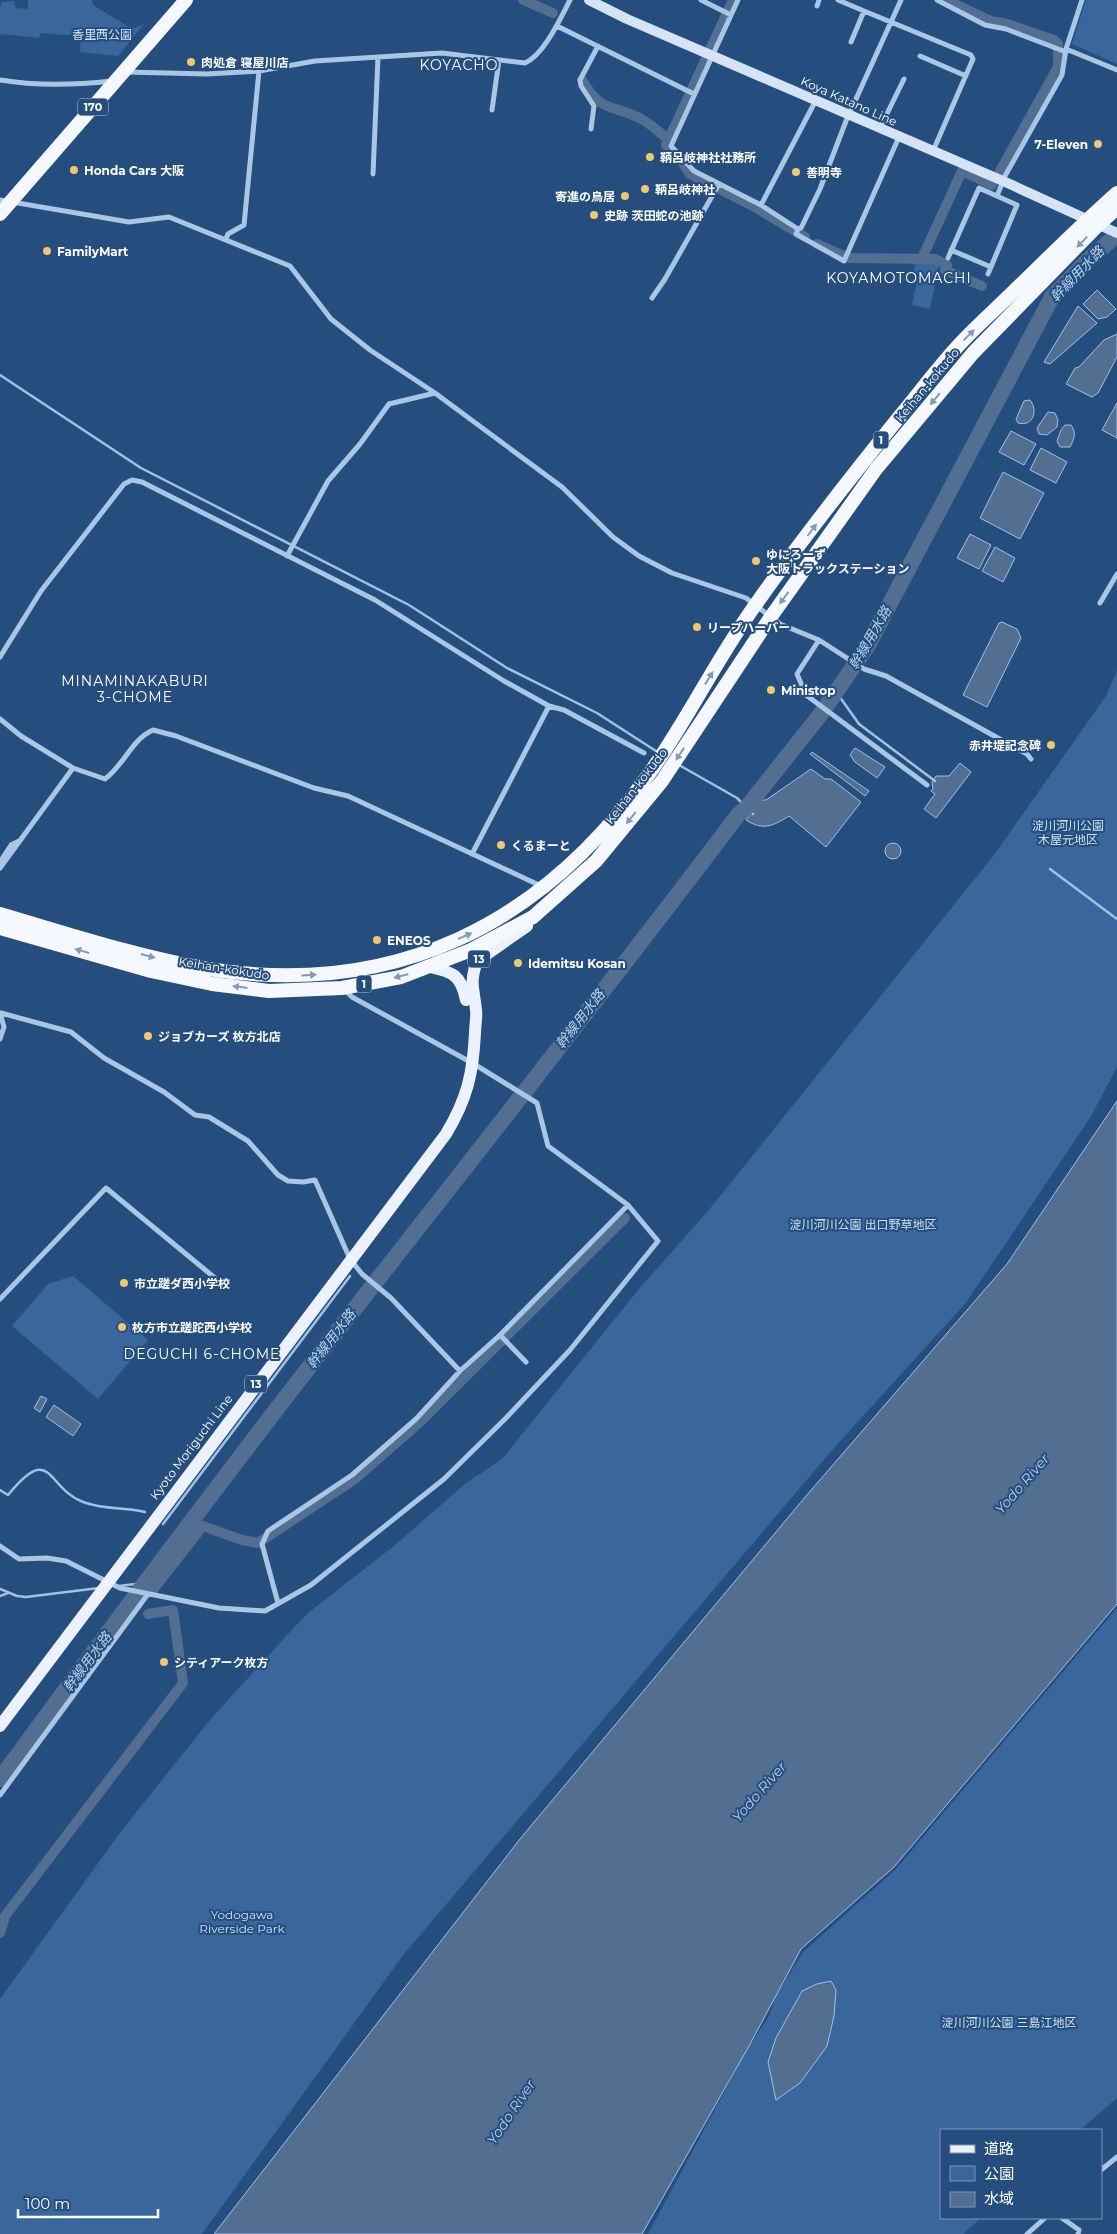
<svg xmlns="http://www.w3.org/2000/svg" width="1117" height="2234" viewBox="0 0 1117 2234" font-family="Montserrat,'Noto Sans JP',sans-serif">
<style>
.green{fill:#39679b}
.water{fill:#526f92;stroke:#9fc1e6}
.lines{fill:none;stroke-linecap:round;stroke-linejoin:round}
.stream{stroke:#9fc1e6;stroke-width:2.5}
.canal{stroke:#526f92;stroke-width:10}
.river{stroke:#526f92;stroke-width:16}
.minor{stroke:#aac6e5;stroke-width:5}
.secondary{stroke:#d4e3f5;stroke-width:10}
.primary{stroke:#ebf2fd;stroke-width:12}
.trunk{stroke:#f5f8fe;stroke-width:14}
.oneway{fill:#839ab8}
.poi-dot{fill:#efc76f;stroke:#254e7e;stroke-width:2}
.labels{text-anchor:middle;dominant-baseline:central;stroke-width:4;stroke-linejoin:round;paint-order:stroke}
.shield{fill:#254e7e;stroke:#becad8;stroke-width:1}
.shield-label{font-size:11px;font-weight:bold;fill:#fff}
.park-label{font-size:12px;fill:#cde0f4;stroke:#254e7e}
.poi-label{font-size:12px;font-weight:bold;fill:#fff;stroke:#254e7e;text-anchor:start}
.street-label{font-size:12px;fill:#fff;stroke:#254e7e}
.neighbourhood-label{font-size:14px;letter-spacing:1px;fill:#fff;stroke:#254e7e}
.water-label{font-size:14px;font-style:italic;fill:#b6d0ed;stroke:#254e7e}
</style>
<rect width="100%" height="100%" fill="#254e7e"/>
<path class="green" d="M28,0H92L93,5L132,29L144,24L118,56L80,52L81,36L40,33L39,38L0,34V7L2,2L14,1L15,8L28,9Z
M1086,0H1117V64L1072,44Z
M916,260L939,264L930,309L912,305L918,276L913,274Z
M1117,670V1067L1090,1118L965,1304L833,1449L404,1954L202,2234H0V1999L122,1830L209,1721L288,1634L308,1613L395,1545L465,1484L502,1459L639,1289L708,1211L994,855L1106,696Z
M73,1276L148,1340L98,1399L12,1326L48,1284Z
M1117,1608V2098L1080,2130H941V2218H981L963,2234H648L749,2046L769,2016L776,1996L803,1952L895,1870Z"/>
<path class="water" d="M1097,290L1116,309L1107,317L1098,319L1083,304Z
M1078,306L1097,323L1050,364L1044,362Z
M1117,334V357L1098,393L1092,397L1066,384L1075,368L1079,367L1104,340Z
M1030,400C1038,410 1034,427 1018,423L1016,419L1024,401Z
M1117,403V438L1102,430Z
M1048,412L1055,413L1058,420L1057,427L1047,435L1039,434L1037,428Z
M1065,425H1071C1077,433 1074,439 1070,447H1060L1057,441L1061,430Z
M1011,431L1036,444L1024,465L999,452Z
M1041,448L1067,462L1056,483L1030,470Z
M1003,472L1044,493L1020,539L980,518Z
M970,534L991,545L979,569L957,558Z
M995,547L1015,558L1003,582L982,571Z
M1002,622L1017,629L1021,638L987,707L963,695L999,623Z
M855,748L885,767L877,778L855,762L850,755Z
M812,752L869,791L865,796L810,754Z
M960,763L971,772L936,818L924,809L935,794L931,791L933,789L932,782L936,776H949Z
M811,769L825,779H831L861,802L826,847L789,816C773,826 763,831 746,820L761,800H766Z
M885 851a8 8 0 1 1 16 0a8 8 0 1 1-16 0Z
M1117,1101V1604L894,1867L801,1949L749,2046L642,2234H214L520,1839L806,1496L1007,1264Z
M41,1396L47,1399L40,1412L34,1408Z
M54,1405L81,1424L73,1436L46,1417Z
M831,1981L836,1990L834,2016L827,2046L800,2083L776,2100L768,2062L776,2038L802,1991L817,1984Z"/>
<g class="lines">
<path class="stream" d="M0,375L141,468L409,605L507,668L597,713L659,753
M837,693L859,724L935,781
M679,765L737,798L753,814
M1050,869L1117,919
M0,1490L8,1495C52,1441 46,1488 83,1502C104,1510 125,1507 145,1512
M163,1524L350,1276
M119,1586L143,1583
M0,1589L17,1596L26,1597L99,1588
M0,1596L8,1593"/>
<path class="canal" d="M523,0L553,13
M733,0L666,145L680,159L690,174L753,206L805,237
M946,0L991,21L1007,24L1054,40L1058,44V67L1000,171
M582,80C602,115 613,103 643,120C652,125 660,133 668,139
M817,244L849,258L935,259L947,265L945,270L982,286
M922,258L962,171L992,185
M143,1583L153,1590L203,1526L242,1540L258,1543L355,1479L419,1423L625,1218
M0,1933L5,1916L183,1683L173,1610L148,1614"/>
<path class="river" d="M0,1779C118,1618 237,1458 360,1302C487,1140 614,979 738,815L747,807L820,715L867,647L1052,297L1088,260L1117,235"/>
<path class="minor" d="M701,0L731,15
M738,0L671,146L694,171L761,205L798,229
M838,0L864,11
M937,0L985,25L1006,29L1066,52
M817,6L819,0
M557,26L694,94
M851,42L864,11L971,55L973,59L933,151
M1066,49L1117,70
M920,56L966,76
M126,72L207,74L259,71L315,61L442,53L525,63C544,55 560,19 570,0
M0,80C36,86 75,85 112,81
M492,110L499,60
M880,128L904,79
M591,129L594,106L581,86L580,80L598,46
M899,137L844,261L796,234L798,229L801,228L820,189L846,121L901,0
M373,174L378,57
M997,196L1005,176L1062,75L1066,49L1082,0
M0,200L129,222L169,217L290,266L331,319L370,350L435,393L562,487L613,537L639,556L672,573L746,598L780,624L819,640L797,674L806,695L927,785
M761,205L816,100
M226,239L228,234L244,225L259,71
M951,250L991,267
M948,258L979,188L1017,205L988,274
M652,298L665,279L719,184
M287,556L328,481L360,444L389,404L435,393
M1100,603L1117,574
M819,640L864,669L886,676L1027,754L1031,759
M0,657L41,591L124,484L132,480L142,482L375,600L504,681L549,706L564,710L644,753
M0,719L21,736L73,768L105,779C125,764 131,740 153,730L176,736L314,788L348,796L541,886
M472,854L549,706
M0,862L11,845L19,841
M0,868L73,768
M0,1013L4,1027L0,1039
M1,1013L71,1032L104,1058L164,1092L195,1115L209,1117L248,1141L278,1175L288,1181L303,1182L315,1180L350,1259L362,1274L391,1298L460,1371
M0,1299L106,1188L215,1278
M500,1335L526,1362
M0,1546L19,1559L47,1558L66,1561L120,1588L219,1608L265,1611L311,1585L444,1479L506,1418L570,1350L658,1241L628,1205L548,1146L537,1103L474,1064L352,997L345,990
M278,1603L262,1544L268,1531L352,1475L416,1419L460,1371L500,1335L628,1205
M0,1795L148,1594
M1101,2170L1117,2157
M1062,2218L1079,2230L1078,2234
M1027,2234L1045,2218"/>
<path class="secondary" d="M589,0L627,19L1003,181L1117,233"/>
<path class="primary" d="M430,967C453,972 461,975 466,1000
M0,1726L446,1134C467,1099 473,1074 475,1033C475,1025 477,1017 476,1010C474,988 469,984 477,961L527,926"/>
<path class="trunk" d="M0,214L186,0
M0,914C68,934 138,957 208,969C395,998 542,925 649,774C688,719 717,658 756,604C801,540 851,477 900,416C919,393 937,369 957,347C975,327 996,309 1015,290C1049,257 1082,224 1117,193
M0,928L151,971L212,984L269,991L342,988L401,977L471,950L533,917L596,861L662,781L770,618L876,469L973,353L1098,225L1117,208"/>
</g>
<defs><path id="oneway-solid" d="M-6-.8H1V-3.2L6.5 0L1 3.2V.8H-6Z" transform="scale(1.25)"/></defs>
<g class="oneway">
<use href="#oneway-solid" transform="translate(1082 242) rotate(134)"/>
<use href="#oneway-solid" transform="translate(969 335) rotate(-44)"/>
<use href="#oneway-solid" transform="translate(935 399) rotate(130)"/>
<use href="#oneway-solid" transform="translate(812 530) rotate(-53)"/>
<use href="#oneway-solid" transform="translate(784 598) rotate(126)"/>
<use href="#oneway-solid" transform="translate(709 678) rotate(-58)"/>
<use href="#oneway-solid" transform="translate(680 754) rotate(123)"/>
<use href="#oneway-solid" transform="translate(631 818) rotate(129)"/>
<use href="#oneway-solid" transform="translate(465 936) rotate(-23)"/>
<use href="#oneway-solid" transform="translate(82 951) rotate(-164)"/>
<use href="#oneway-solid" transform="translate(148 956) rotate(15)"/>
<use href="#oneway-solid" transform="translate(309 975) rotate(-3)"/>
<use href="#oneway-solid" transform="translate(401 976) rotate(166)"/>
<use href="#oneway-solid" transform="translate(240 987) rotate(-173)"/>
</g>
<g class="poi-dot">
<circle cx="191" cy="62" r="5"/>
<circle cx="1098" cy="144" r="5"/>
<circle cx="650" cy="157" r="5"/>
<circle cx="74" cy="170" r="5"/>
<circle cx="796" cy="172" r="5"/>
<circle cx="645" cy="189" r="5"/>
<circle cx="625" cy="196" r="5"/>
<circle cx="594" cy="215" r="5"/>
<circle cx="47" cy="251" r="5"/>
<circle cx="756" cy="561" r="5"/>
<circle cx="697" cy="627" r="5"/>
<circle cx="771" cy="690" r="5"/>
<circle cx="1051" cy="745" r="5"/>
<circle cx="501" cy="845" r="5"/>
<circle cx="377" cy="940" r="5"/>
<circle cx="518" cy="963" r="5"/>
<circle cx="148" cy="1036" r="5"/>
<circle cx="124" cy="1283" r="5"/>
<circle cx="122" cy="1327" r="5"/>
<circle cx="164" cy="1662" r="5"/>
</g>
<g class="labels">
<g class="shield">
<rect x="78" y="98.5" width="30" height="17" rx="4"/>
<rect x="873.5" y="431.5" width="15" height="17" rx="4"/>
<rect x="468" y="950.5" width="22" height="17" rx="4"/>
<rect x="356.5" y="975.5" width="15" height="17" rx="4"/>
<rect x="245" y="1375.5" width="22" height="17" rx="4"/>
</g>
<g class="shield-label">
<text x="93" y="107">170</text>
<text x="881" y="440">1</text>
<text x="479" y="959">13</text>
<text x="364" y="984">1</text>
<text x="256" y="1384">13</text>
</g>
<g class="park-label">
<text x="102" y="34">香里西公園</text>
<text x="1068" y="825">淀川河川公園<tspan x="1068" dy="14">木屋元地区</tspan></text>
<text x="863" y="1224">淀川河川公園 出口野草地区</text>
<text x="242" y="1914">Yodogawa<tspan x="242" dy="14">Riverside Park</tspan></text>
<text x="1009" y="2022">淀川河川公園 三島江地区</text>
</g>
<g class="poi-label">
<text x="201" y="62">肉処倉 寝屋川店</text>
<text x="1088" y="144" text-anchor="end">7-Eleven</text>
<text x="660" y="157">鞆呂岐神社社務所</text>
<text x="84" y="170">Honda Cars 大阪</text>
<text x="806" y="172">善明寺</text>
<text x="655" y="189">鞆呂岐神社</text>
<text x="615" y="196" text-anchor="end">寄進の鳥居</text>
<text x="604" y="215">史跡 茨田蛇の池跡</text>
<text x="57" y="251">FamilyMart</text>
<text x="766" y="554">ゆにろーず<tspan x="766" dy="14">大阪トラックステーション</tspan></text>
<text x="707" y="627">リープハーバー</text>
<text x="781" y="690">Ministop</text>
<text x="1041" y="745" text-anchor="end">赤井堤記念碑</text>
<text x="511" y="845">くるまーと</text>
<text x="387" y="940">ENEOS</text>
<text x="528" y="963">Idemitsu Kosan</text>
<text x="158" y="1036">ジョブカーズ 枚方北店</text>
<text x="134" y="1283">市立蹉ダ西小学校</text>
<text x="132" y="1327">枚方市立蹉跎西小学校</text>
<text x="174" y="1662">シティアーク枚方</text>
</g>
<g class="street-label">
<text transform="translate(849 101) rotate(24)">Koya Katano Line</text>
<text transform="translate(927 385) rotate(-50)">Keihan-kokudo</text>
<text transform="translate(636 786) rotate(-52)">Keihan-kokudo</text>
<text transform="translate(224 968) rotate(9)">Keihan-kokudo</text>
<text transform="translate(191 1447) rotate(-53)">Kyoto Moriguchi Line</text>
</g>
<g class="neighbourhood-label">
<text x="459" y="65">KOYACHO</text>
<text x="899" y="278">KOYAMOTOMACHI</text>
<text x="135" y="681">MINAMINAKABURI<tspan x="135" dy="16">3-CHOME</tspan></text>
<text x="202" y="1354">DEGUCHI 6-CHOME</text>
</g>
<g class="water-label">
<text transform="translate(1077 274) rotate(-46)">幹線用水路</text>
<text transform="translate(870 638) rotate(-60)">幹線用水路</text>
<text transform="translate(580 1019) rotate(-52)">幹線用水路</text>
<text transform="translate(331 1339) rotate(-52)">幹線用水路</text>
<text transform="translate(1022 1484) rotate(-49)">Yodo River</text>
<text transform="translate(87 1662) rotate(-53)">幹線用水路</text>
<text transform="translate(759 1792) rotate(-49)">Yodo River</text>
<text transform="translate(511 2112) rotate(-56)">Yodo River</text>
</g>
</g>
<rect x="940" y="2129" width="162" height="90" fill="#254e7e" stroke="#7c95b2"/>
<rect x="950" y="2145" width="25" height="8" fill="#ebf2fd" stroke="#7c95b2"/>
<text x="984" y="2154" font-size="15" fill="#ffffff">道路</text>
<rect x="950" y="2166" width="25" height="15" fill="#39679b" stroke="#7c95b2"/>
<text x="984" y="2179" font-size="15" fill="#ffffff">公園</text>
<rect x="950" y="2192" width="25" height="15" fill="#526f92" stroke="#7c95b2"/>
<text x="984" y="2204" font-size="15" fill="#ffffff">水域</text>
<path d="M18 2209v8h140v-8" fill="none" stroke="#ffffff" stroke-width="2.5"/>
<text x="25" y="2209" font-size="15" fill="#ffffff" stroke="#254e7e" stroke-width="4" paint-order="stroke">100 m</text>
</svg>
